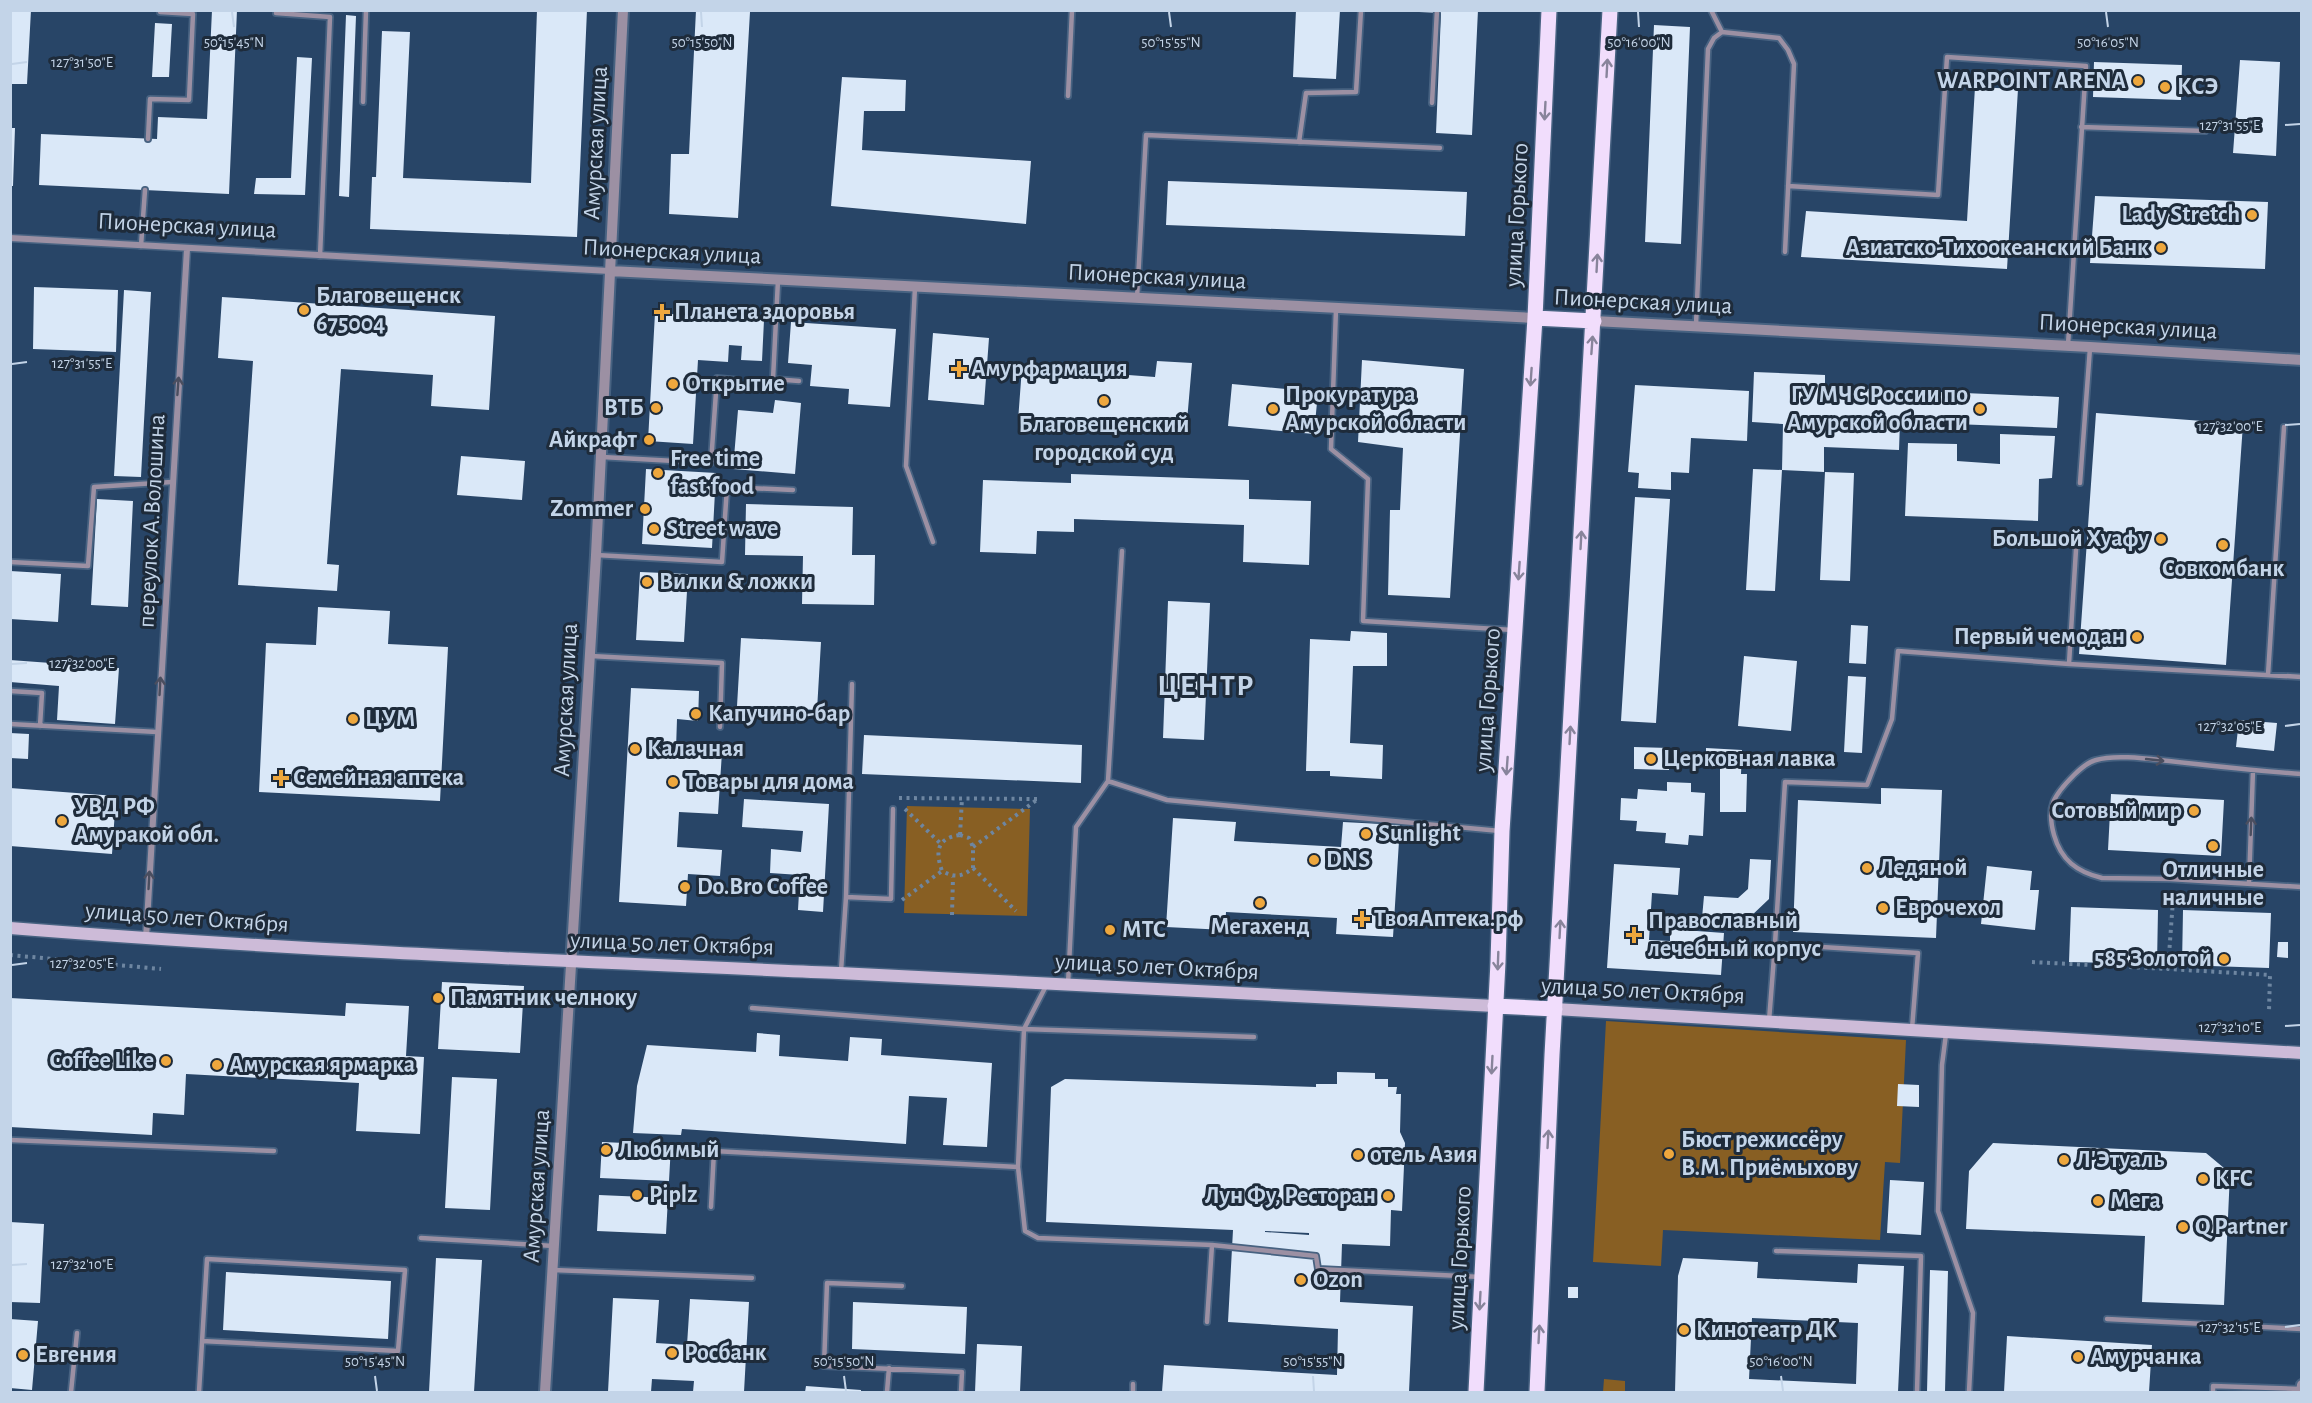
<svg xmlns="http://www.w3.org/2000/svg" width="2312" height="1403" viewBox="0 0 2312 1403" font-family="'Alegreya Sans',sans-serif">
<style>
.green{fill:#885f23}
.building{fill:#dae8f8;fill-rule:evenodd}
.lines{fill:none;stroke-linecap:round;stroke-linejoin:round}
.service-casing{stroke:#476281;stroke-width:8}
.minor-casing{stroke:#476281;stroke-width:9}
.tertiary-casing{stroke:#476281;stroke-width:14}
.secondary-casing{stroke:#476281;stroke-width:15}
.primary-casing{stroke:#476281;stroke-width:18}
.path{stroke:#6e86a1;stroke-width:4;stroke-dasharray:3 4.5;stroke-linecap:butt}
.service{stroke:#9c90a3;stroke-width:4.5}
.minor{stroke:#9c90a3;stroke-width:6}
.tertiary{stroke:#9c90a3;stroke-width:10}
.secondary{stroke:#cdbbd8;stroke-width:12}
.primary{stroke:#f1ddfc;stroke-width:15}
.oneway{stroke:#88849b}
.oneway2{stroke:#4a4e5f}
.ticks{fill:none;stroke:#c3d4e8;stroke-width:2}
.poi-dot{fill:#eea73d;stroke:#1e2b3a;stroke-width:2}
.labels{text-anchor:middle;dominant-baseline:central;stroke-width:6;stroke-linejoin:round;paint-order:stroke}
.poi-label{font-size:24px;font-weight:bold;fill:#c3d4e8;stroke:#1e2b3a;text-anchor:start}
.street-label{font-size:24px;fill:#c3d4e8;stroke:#1e2b3a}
.district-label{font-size:30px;font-weight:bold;letter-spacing:1.5px;fill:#c3d4e8;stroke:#1e2b3a}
.ticks-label{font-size:15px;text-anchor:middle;fill:#c3d4e8;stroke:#1e2b3a;stroke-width:6;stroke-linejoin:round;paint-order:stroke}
</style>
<rect width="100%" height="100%" fill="#284567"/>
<path class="green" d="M907,806L1030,809L1027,916L904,913Z
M1606,1021L1906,1040L1900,1163L1885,1162L1880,1240L1663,1230L1661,1266L1593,1262Z
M1604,1379L1625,1381V1392H1603Z"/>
<path class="building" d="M10,10H31L27,84H10Z
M212,10H237L229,194L39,185L41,134L157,139L158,117L207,119Z
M537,10H587L577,237L370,229L372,177H376L382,31L410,32L403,178L531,183Z
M696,10L750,12L738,218L669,214L671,154H689Z
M1296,10H1340L1336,79L1293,77Z
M1419,10H1478L1472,135L1436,133L1441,13L1419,12Z
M346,15L356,16L349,197L339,196Z
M155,23L172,24L169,77H152Z
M1654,25L1690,27L1681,244L1645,242Z
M297,57L312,58L305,195L254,194L256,178H291Z
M2240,60L2280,62L2276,156L2233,153Z
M2094,62L2182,65L2181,100L2093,97Z
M842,77L906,80L905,111H864L862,150L1031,161L1026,224L831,206Z
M1975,87L2018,89L2007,269L1801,257L1806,211L1967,221Z
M10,128H15L13,186H10Z
M1168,181L1467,192L1465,236L1166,225Z
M2095,196L2268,202L2265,269L2090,263Z
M34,287L118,290L116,352L33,349Z
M124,290L151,292L141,477L114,476Z
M222,297L495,316L489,410L431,406L433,375L341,369L327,564L339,565L337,591L238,585L253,361L218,358Z
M655,313L764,320L762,361L741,360L742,346L729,345L728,362L698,360L693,444L648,441Z
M791,322L896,329L890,407L848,404L849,389L810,386L812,365L788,363Z
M933,333L989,338L984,405L928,400Z
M1362,360L1464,369L1450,598L1388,595L1390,510H1400L1403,448L1358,442Z
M1157,361L1192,363L1186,433L1018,421L1022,367L1155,377Z
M1754,372L1825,375V387L2059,397L2057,428L1900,422L1899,450L1824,447V472L1782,470L1783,424L1752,422Z
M1232,384L1318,392L1314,434L1228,426Z
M1635,385L1749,391L1747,441L1691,438L1689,473L1671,472V490L1638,488L1639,473L1628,472Z
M775,400L801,403L795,474L733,469L738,410L773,413Z
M2096,413L2243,424L2226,665L2079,654Z
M2000,434L2055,436L2052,478L2039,479L2038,521L1905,516L1908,443L1957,444V461L2000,464Z
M461,456L525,461L522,500L457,495Z
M646,469L716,473L712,548L642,544Z
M1753,469L1782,470L1775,591L1746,590Z
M1825,472L1854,473L1850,581L1820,580Z
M1071,474L1249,480V499L1311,501L1309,565L1243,562L1244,525L1074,519V532L1037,531L1036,554L980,552L983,480L1071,483Z
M1635,497L1670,499L1656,723L1621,721Z
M97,499L133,501L128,607L91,605Z
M746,504L853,507L852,555H875L874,605L802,604L803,556L745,555Z
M10,571L61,574L58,622L10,619Z
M640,572L688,574L684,642L636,640Z
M1168,601L1210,603L1204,740L1163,738Z
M318,607L390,611L388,644L448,647L440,801L259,792L266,643L316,645Z
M1851,625L1868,626L1866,664L1849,663Z
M1351,631L1387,633V666H1353L1350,743L1383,745L1382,779L1330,776V771H1306L1310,639L1350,641Z
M741,638L821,642L817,710L737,706Z
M1744,656L1797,661L1791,731L1738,726Z
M10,660L119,668L115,724L57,720L59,686L10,682Z
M1848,676L1866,677L1862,753L1844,752Z
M631,688L699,691L698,721L677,719L676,749L722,752L718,814L679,812L677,847L722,850L720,876L688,874L686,906L619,902Z
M2239,720L2277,723L2274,751L2236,747Z
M10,733L29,734L28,759L10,758Z
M864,735L1082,745L1081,783L862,774Z
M1634,747L1669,748V770L1634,769Z
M1706,748L1742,750L1741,774H1747L1746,812H1720V761H1706Z
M1667,782L1691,783V792L1705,793L1703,836L1689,835L1688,845L1665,843L1666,833L1636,831L1637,821L1620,820L1621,798L1637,799L1638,789L1667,791Z
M10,788L116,796L112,854L10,846Z
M1881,788L1942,790L1936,938L1793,932L1798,800L1881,804Z
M2111,794L2224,800L2221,856L2108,850Z
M744,799L829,804L823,912L798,910L800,875L770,873L771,849L801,852L803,831L742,827Z
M1173,818L1236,822L1234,841L1341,847L1343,822L1400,825L1393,937L1336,934L1337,918L1226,912L1225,930L1166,927Z
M1750,859L1771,860L1769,899L1749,918H1702L1704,896L1738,898L1748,889Z
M1614,864L1680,868L1678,895L1652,893L1649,940L1670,941V929L1724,933L1721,975L1607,968Z
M1987,866L2032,871L2030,890H2039L2035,930L1981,924Z
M2071,907L2158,910L2157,964L2069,962Z
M2183,910L2271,913L2269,968L2182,965Z
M2278,942H2288V958L2277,957Z
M442,982L524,986L520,1053L438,1049Z
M10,998L345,1016L346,1003L409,1006L406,1056L424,1057L420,1134L356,1131L359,1083L186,1074L184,1115L153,1113L152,1135L10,1127Z
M757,1033L780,1035L779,1056L848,1061L850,1037L882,1039L881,1055L992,1063L987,1147L943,1145L947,1098L909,1096L906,1144L682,1129L681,1135L633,1133L637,1086L647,1045L756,1052Z
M1337,1072L1375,1073V1079H1388V1087H1397L1396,1094H1401L1400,1132L1405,1143L1402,1211L1391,1210L1390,1246L1342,1244L1340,1302L1413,1306L1409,1392H1162L1164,1365L1337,1375L1338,1329L1228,1322L1233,1230L1046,1222L1051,1087L1065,1079L1316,1087V1084H1337ZM1265,1231L1309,1233V1235L1265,1232Z
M452,1077L497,1079L490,1210L445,1208Z
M1898,1084L1919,1085V1107L1897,1106Z
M602,1142L671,1145L669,1181L600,1178Z
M1993,1143L2206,1153L2230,1173L2224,1305L2142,1302L2145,1236L1966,1229L1969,1171Z
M1890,1180L1924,1182L1921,1235L1887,1233Z
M599,1195L668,1198L666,1234L597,1231Z
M10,1222L44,1224L40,1303L10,1302Z
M436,1258L482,1260L474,1392H429Z
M1683,1258L1758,1262L1757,1278L1857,1283L1858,1264L1904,1266L1898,1392H1675L1678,1276ZM1752,1318L1858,1323L1856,1384L1749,1379Z
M1930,1270L1948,1271L1945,1392H1927Z
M226,1272L391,1281L388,1339L223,1330Z
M1568,1287H1578V1298H1568Z
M613,1298L659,1300L656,1343L687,1345L690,1299L749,1302L744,1392H693L694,1381L652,1379L651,1392H608Z
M853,1302L967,1307L965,1354L852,1349Z
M10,1319L38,1321L32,1390L10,1388Z
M2007,1336L2152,1345L2149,1392H2004Z
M977,1344L1022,1346L1020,1392H975Z
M806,1386L861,1390V1392H805Z"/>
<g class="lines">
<defs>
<path id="service" d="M1711,10L1722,32
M276,13L330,17L320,256
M1068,96L1072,10
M363,102L366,10
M1432,103L1437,10
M2081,127L2205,131
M148,139L150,99L189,100L193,14L160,12
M1299,142L1306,93L1356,92L1361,10
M1788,186L1938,195L1947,57L2086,66L2068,345
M141,246L145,190
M778,280L773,379L799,381
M915,287L906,466L933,542
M1137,298L1146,135L1440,148
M1336,309L1331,449L1368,479L1363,621L1513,630
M1696,325L1708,49L1714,38L1722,32L1779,38L1788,50L1794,64L1785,252
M602,457L711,463L717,378L738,380
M2080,483L2090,348
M2077,533L2069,664L2302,677
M596,555L722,562L727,487L793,490
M10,562L88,566L94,487L172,482
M591,656L722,663L720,727
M2268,675L2284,427
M10,691L42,693L40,726
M10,724L157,732
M2302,774C2257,771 2213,766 2169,761C2150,759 2115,754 2096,760C2088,762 2080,769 2074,775C2054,795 2046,806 2054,835C2061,860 2077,872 2102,878L2170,879L2302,887
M1108,781L1122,551
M2249,883L2253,770
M846,897L891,899L893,809
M1775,944L1785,782L1867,785L1892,719L1898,651L2069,664
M841,971L846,897L852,684
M1068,984L1076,827L1108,781L1167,800L1500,831
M752,1008L1024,1029L1254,1037
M1769,1021L1775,944L1918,953L1912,1029
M1946,1034L1942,1065L1938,1211L1973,1313L1969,1392
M10,1140L274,1151
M1018,1167L1025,1231L1038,1238L1212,1245L1316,1256L1318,1269L1481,1277
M711,1207L714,1151L1018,1167L1024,1029L1047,984
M421,1238L554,1246
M1776,1251L1921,1256L1917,1392
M553,1270L752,1278
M902,1286L827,1283L824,1366L962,1372L961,1392
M2107,1319L2302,1329
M1207,1322L1212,1245
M71,1392L77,1333
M199,1392L207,1259L405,1270L398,1351L202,1341
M887,1392L889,1368
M1133,1392V1384
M2213,1392V1386L2301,1389"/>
<path id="minor" d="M10,238L610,271
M146,938L187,249"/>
<path id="tertiary" d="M610,271L1535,318
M1594,321L2090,347L2302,360
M545,1392L596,555L623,10
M2301,1392L2302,1385"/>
<path id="secondary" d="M10,928C286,950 562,961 839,973C1058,983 1276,996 1495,1006
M1555,1009L2302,1053"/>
<path id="primary" d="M1535,318L1594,321
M1495,1006L1555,1009
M1476,1392L1498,962L1502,831L1535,318L1549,10
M1537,1392L1552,1055L1610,10"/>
</defs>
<use href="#service" class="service-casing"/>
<use href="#minor" class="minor-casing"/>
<use href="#tertiary" class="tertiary-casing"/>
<use href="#secondary" class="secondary-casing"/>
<use href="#primary" class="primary-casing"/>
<path class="path" d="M899,798L1039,799
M905,809L940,843
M960,835L969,838L973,847V868C962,877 955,878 942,871C935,851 937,838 960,835Z
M960,835L962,798
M973,847L1038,799
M973,868L1016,911
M902,900L942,871
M2173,900L2168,969L2270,975L2269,1011
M952,915L953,877
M10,955L161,969
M2032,962L2168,969"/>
<use href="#service" class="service"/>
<use href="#minor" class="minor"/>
<use href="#tertiary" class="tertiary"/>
<use href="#secondary" class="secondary"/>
<use href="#primary" class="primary"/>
</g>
<defs><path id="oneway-shaft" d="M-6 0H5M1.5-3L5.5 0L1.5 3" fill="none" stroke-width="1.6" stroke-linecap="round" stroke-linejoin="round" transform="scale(1.5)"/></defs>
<g class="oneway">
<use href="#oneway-shaft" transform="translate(1607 68) rotate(-87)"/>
<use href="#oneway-shaft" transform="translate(1545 111) rotate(93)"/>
<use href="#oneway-shaft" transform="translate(1597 263) rotate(-87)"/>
<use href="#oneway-shaft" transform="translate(1592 345) rotate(-86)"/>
<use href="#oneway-shaft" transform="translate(1531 377) rotate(94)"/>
<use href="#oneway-shaft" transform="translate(1581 540) rotate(-87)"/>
<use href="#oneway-shaft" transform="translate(1519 571) rotate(94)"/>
<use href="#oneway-shaft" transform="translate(1570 735) rotate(-87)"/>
<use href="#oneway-shaft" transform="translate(1507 766) rotate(94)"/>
<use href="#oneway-shaft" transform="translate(1560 929) rotate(-87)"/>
<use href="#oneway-shaft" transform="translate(1498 961) rotate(92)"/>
<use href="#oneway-shaft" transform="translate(1492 1065) rotate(93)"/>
<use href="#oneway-shaft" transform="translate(1548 1139) rotate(-87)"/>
<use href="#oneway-shaft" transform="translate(1480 1301) rotate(93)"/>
<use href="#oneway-shaft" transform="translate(1539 1334) rotate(-87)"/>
</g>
<g class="oneway2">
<use href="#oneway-shaft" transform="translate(178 386) rotate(-86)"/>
<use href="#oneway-shaft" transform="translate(160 686) rotate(-87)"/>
<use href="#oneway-shaft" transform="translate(2155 760) rotate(6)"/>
<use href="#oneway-shaft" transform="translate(2251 826) rotate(-88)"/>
<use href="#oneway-shaft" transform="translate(149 880) rotate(-87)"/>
</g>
<path class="ticks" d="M232,12L234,27M701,12L702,27M1169,12L1171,27M1638,12L1639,27M2106,12L2108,27M12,64L27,62M2285,125L2300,124M12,364L27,362M2285,425L2300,424M12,664L27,663M2285,726L2300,724M12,965L27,963M2285,1026L2300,1025M12,1265L27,1264M2285,1327L2300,1325M375,1376L377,1391M844,1376L846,1391M1313,1376L1314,1391M1781,1376L1783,1391"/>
<g class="poi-dot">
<circle cx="2138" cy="81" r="6"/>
<circle cx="2165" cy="87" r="6"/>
<circle cx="2252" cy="215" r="6"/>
<circle cx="2161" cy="248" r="6"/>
<circle cx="304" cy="310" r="6"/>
<path d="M659 303h6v6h6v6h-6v6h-6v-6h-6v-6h6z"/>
<path d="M956 360h6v6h6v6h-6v6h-6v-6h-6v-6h6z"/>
<circle cx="673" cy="384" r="6"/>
<circle cx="1104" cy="401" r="6"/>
<circle cx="656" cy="408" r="6"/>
<circle cx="1273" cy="409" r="6"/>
<circle cx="1980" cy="409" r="6"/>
<circle cx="649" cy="440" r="6"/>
<circle cx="658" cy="473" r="6"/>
<circle cx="645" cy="509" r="6"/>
<circle cx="654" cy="529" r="6"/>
<circle cx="2161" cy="539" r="6"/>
<circle cx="2223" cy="545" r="6"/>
<circle cx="647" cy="582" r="6"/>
<circle cx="2137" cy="637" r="6"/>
<circle cx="696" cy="714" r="6"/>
<circle cx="353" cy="719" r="6"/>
<circle cx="635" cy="749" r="6"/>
<circle cx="1651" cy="759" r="6"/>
<path d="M278 769h6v6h6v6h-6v6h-6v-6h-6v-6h6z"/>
<circle cx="673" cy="782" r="6"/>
<circle cx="2194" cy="811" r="6"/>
<circle cx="62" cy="821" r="6"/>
<circle cx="1366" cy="834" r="6"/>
<circle cx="2213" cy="846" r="6"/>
<circle cx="1314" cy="860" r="6"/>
<circle cx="1867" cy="868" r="6"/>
<circle cx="685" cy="887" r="6"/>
<circle cx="1260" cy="903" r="6"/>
<circle cx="1883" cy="908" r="6"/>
<path d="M1359 910h6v6h6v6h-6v6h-6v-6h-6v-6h6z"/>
<circle cx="1110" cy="930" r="6"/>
<path d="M1631 926h6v6h6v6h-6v6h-6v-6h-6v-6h6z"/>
<circle cx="2224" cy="959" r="6"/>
<circle cx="438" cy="998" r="6"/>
<circle cx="166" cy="1061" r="6"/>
<circle cx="217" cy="1065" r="6"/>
<circle cx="606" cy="1150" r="6"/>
<circle cx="1669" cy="1154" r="6"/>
<circle cx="1358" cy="1155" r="6"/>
<circle cx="2064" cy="1160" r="6"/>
<circle cx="2203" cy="1179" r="6"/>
<circle cx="637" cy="1195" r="6"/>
<circle cx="1388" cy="1196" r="6"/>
<circle cx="2098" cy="1201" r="6"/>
<circle cx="2183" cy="1227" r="6"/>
<circle cx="1301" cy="1280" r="6"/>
<circle cx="1684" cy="1330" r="6"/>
<circle cx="672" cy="1353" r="6"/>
<circle cx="23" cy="1355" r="6"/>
<circle cx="2078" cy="1357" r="6"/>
</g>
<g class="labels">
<g class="poi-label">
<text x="2126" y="81" text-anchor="end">WARPOINT ARENA</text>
<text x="2177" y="87">КСЭ</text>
<text x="2240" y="215" text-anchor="end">Lady Stretch</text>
<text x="2149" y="248" text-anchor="end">Азиатско-Тихоокеанский Банк</text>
<text x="316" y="296">Благовещенск<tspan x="316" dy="28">675004</tspan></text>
<text x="674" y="312">Планета здоровья</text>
<text x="971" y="369">Амурфармация</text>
<text x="685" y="384">Открытие</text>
<text x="1285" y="395">Прокуратура<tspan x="1285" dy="28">Амурской области</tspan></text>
<text x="1968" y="395" text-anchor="end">ГУ МЧС России по<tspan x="1968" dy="28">Амурской области</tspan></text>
<text x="644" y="408" text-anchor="end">ВТБ</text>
<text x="1104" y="425" text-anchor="middle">Благовещенский<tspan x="1104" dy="28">городской суд</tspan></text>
<text x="637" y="440" text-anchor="end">Айкрафт</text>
<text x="670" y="459">Free time<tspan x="670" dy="28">fast food</tspan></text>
<text x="633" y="509" text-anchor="end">Zommer</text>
<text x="666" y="529">Street wave</text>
<text x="2149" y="539" text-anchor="end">Большой Хуафу</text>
<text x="2223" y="569" text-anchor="middle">Совкомбанк</text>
<text x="659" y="582">Вилки &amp; ложки</text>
<text x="2125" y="637" text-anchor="end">Первый чемодан</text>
<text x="708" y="714">Капучино-бар</text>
<text x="365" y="719">ЦУМ</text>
<text x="647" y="749">Калачная</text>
<text x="1663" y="759">Церковная лавка</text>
<text x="293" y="778">Семейная аптека</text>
<text x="685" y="782">Товары для дома</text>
<text x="74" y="807">УВД РФ<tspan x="74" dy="28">Амуракой обл.</tspan></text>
<text x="2182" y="811" text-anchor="end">Сотовый мир</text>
<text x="1378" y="834">Sunlight</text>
<text x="1326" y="860">DNS</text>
<text x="1879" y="868">Ледяной</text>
<text x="2213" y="870" text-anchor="middle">Отличные<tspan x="2213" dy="28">наличные</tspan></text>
<text x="697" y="887">Do.Bro Coffee</text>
<text x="1895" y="908">Еврочехол</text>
<text x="1374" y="919">ТвояАптека.рф</text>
<text x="1648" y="921">Православный<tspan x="1648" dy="28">лечебный корпус</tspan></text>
<text x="1260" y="927" text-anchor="middle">Мегахенд</text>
<text x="1122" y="930">МТС</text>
<text x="2212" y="959" text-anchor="end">585 Золотой</text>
<text x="450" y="998">Памятник челноку</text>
<text x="154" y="1061" text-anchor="end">Coffee Like</text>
<text x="229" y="1065">Амурская ярмарка</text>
<text x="1681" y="1140">Бюст режиссёру<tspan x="1681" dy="28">В.М. Приёмыхову</tspan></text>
<text x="618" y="1150">Любимый</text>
<text x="1370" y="1155">отель Азия</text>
<text x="2076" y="1160">Л'Этуаль</text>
<text x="2215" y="1179">KFC</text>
<text x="649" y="1195">Piplz</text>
<text x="1376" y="1196" text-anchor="end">Лун Фу, Ресторан</text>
<text x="2110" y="1201">Мега</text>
<text x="2195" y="1227">Q Partner</text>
<text x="1313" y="1280">Ozon</text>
<text x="1696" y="1330">Кинотеатр ДК</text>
<text x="684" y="1353">Росбанк</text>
<text x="35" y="1355">Евгения</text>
<text x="2090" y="1357">Амурчанка</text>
</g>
<g class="street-label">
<text transform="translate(596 143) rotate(-87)">Амурская улица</text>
<text transform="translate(1517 215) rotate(-87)">улица Горького</text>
<text transform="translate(187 226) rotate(3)">Пионерская улица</text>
<text transform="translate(672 252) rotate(3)">Пионерская улица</text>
<text transform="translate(1157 277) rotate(3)">Пионерская улица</text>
<text transform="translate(1643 302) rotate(3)">Пионерская улица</text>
<text transform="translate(2128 327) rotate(3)">Пионерская улица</text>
<text transform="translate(152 521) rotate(-87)">переулок А.Волошина</text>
<text transform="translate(566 700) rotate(-87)">Амурская улица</text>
<text transform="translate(1488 700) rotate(-86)">улица Горького</text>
<text transform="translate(187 918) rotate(4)">улица 50 лет Октября</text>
<text transform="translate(672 944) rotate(2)">улица 50 лет Октября</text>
<text transform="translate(1157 967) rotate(3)">улица 50 лет Октября</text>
<text transform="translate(1643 991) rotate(3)">улица 50 лет Октября</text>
<text transform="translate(537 1186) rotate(-86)">Амурская улица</text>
<text transform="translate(1460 1258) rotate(-87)">улица Горького</text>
</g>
<g class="district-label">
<text x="1206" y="686">ЦЕНТР</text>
</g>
</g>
<g class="ticks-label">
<text x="234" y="47">50°15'45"N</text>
<text x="702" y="47">50°15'50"N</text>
<text x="1171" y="47">50°15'55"N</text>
<text x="1639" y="47">50°16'00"N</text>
<text x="2108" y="47">50°16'05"N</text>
<text x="82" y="67">127°31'50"E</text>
<text x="2230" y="130">127°31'55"E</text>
<text x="82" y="368">127°31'55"E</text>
<text x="2230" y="431">127°32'00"E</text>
<text x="82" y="668">127°32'00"E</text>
<text x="2230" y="731">127°32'05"E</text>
<text x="82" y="968">127°32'05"E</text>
<text x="2230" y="1032">127°32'10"E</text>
<text x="82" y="1269">127°32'10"E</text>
<text x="2230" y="1332">127°32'15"E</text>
<text x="375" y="1366">50°15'45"N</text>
<text x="844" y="1366">50°15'50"N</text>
<text x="1313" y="1366">50°15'55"N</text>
<text x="1781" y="1366">50°16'00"N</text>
</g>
<rect width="2312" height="1403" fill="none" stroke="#c3d4e8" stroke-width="24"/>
</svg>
